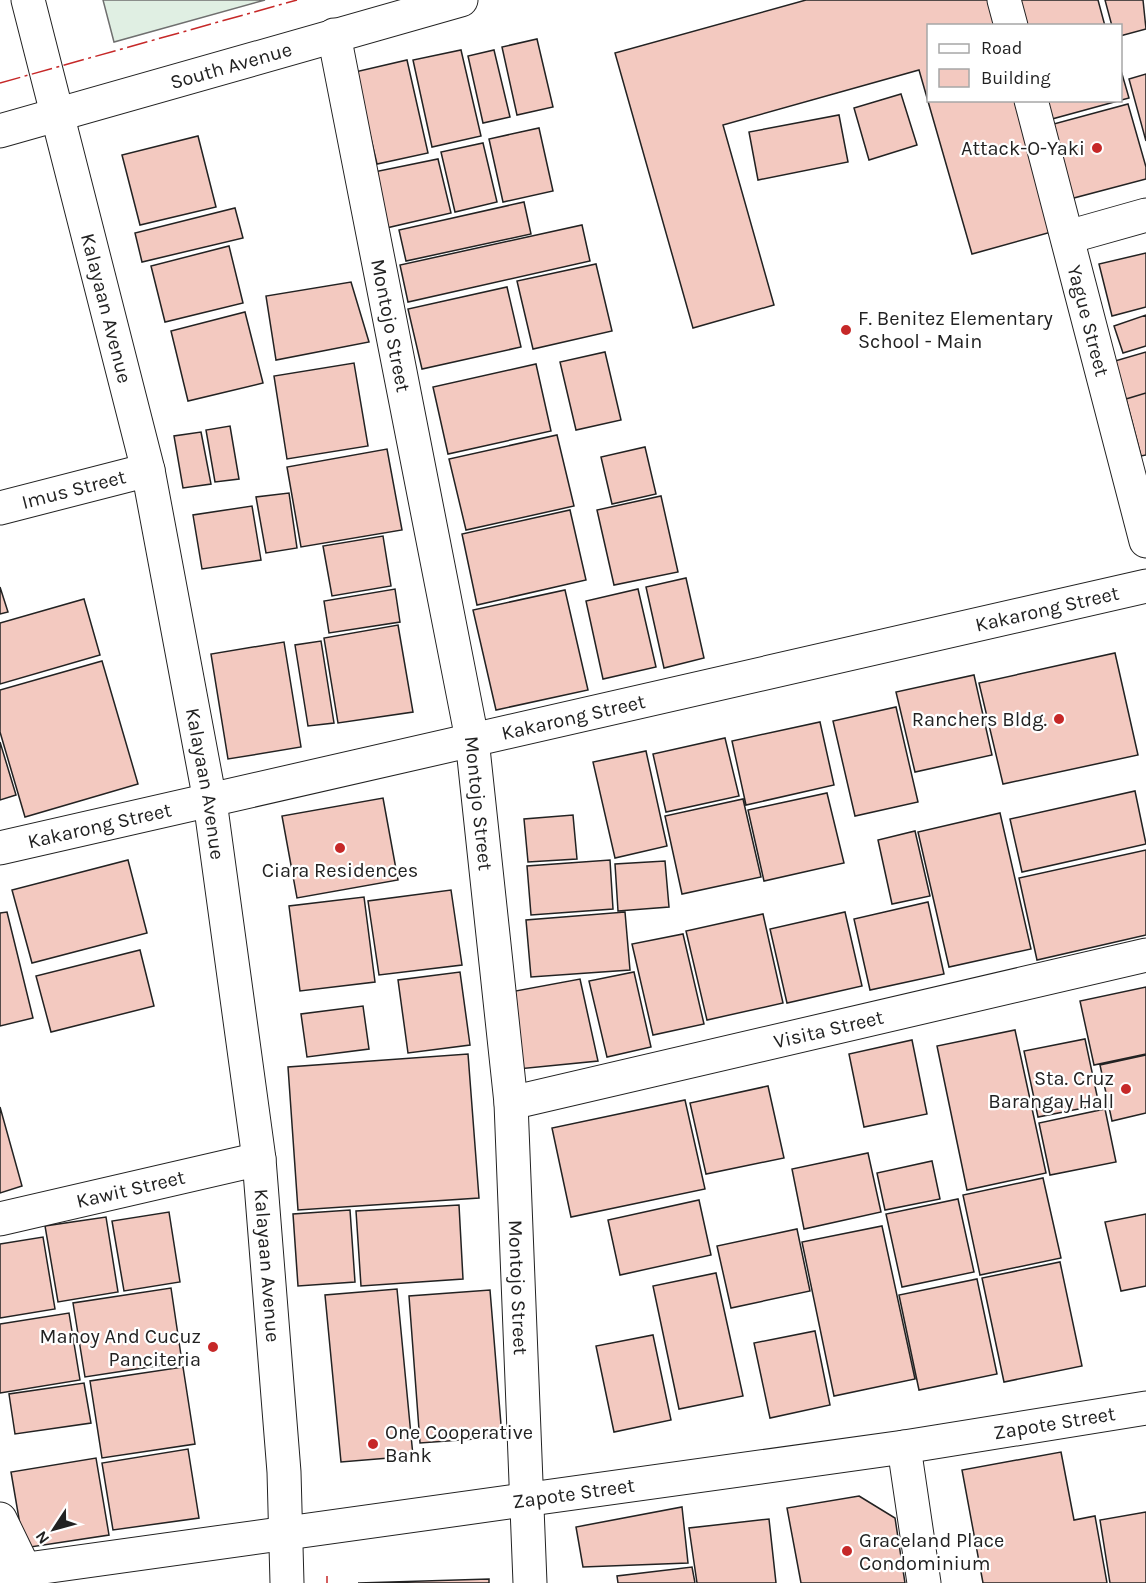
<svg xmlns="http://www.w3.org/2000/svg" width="1146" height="1583" viewBox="0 0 1146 1583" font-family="Karla,sans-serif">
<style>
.green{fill:#e0efe3;stroke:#6f6f6f;stroke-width:1.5}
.building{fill:#f3c9c0;stroke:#222;stroke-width:1.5}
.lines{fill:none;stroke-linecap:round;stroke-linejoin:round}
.street-casing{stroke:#222;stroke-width:35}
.secondary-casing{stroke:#222;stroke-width:35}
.street{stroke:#fff;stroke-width:33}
.secondary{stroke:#fff;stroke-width:33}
.power{stroke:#c62828;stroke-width:1.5;stroke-dasharray:21 4.5 3 4.5;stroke-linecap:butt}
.poi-dot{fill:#c62828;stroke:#fff;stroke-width:2}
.labels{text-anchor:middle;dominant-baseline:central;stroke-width:4.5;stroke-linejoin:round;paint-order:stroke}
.street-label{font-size:20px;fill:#222;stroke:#fff}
.poi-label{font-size:20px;fill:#222;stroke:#fff;text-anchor:end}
</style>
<rect width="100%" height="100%" fill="#fff"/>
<path class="green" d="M103,0H265L114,42Z"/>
<path class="building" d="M806,0H990L997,26H928V100H1018L1055,231L972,254L919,70L723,125L774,305L693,328L615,53Z
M1018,0H1098L1105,26H1025Z
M1105,0H1143L1146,29L1120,36V26H1112Z
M537,39L553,107L517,115L502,47Z
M461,50L481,136L432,147L413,60Z
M494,50L510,117L483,123L468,56Z
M407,60L428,153L377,164L355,72Z
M1120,67L1129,98L1052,119L1047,100H1120Z
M1146,74V141L1129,79Z
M901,94L917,145L869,160L854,108Z
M1128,104L1146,167V179L1070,199L1050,125Z
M839,115L848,162L758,180L749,132Z
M539,128L553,191L503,202L489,139Z
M198,136L216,207L140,225L122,155Z
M483,143L497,202L455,212L441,152Z
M438,159L451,213L382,229L369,173Z
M524,202L531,234L406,261L399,230Z
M235,208L243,238L142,262L135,233Z
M582,225L590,261L408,302L400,265Z
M229,246L243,303L165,322L151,266Z
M1146,253V307L1112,316L1099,264Z
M596,264L612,331L533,349L517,281Z
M351,282L369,342L276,360L266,296Z
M507,287L521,347L422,369L408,309Z
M245,312L263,383L188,401L171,331Z
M1146,315V346L1123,353L1114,326Z
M605,352L621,420L576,430L560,362Z
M1146,352V393L1126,399L1115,361Z
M354,363L368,446L287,459L274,376Z
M536,364L551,431L448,454L433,387Z
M1146,393V455L1141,456L1126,399Z
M230,426L239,479L215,482L206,430Z
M201,432L211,484L183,488L174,436Z
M557,435L574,506L466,530L449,459Z
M645,447L656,494L612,504L601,457Z
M387,449L402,530L301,547L287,467Z
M289,493L297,548L266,553L256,497Z
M661,496L678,572L614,585L597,510Z
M252,506L261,560L202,569L193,515Z
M570,510L586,580L477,605L462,534Z
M383,536L391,586L332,596L323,546Z
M686,578L704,658L664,668L646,587Z
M0,587L8,612L0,614Z
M395,589L400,622L329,633L324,601Z
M638,589L656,667L603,679L586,601Z
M565,590L588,690L496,710L473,610Z
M84,599L100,655L0,684V623Z
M398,625L413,712L338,723L324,638Z
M321,641L334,723L308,726L295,645Z
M284,642L301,747L228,759L211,654Z
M1115,653L1138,755L1003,784L979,683Z
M102,661L138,784L25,817L0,732V690Z
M974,675L992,755L915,772L896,692Z
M896,707L918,802L855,816L833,721Z
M820,722L834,785L746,805L732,741Z
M725,738L739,796L666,812L653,754Z
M0,742L16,795L0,800Z
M646,751L667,846L615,858L593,762Z
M1135,791L1146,844L1022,872L1010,819Z
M827,793L844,863L764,881L748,810Z
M383,798L398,880L297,898L282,816Z
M743,799L761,877L682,894L665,816Z
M1000,813L1031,949L949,967L918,832Z
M573,815L577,859L528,862L524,819Z
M915,831L930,896L892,904L878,840Z
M1146,850V935L1037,960L1019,878Z
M128,860L147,933L32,963L12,890Z
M610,860L613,909L531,915L527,866Z
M665,861L669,907L618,911L615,864Z
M451,890L462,965L379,975L368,901Z
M364,897L375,982L300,991L289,906Z
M928,902L944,974L870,990L854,919Z
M7,912L33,1018L0,1026V913Z
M625,912L630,970L531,977L526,920Z
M845,912L862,986L787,1003L770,929Z
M763,914L783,1003L707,1020L686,931Z
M683,934L704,1024L653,1035L632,944Z
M140,950L154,1006L51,1032L36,976Z
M460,972L470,1045L408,1053L398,980Z
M634,972L651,1047L607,1057L589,981Z
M580,979L598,1061L518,1069L510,992Z
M1146,987V1054L1094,1065L1080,1001Z
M363,1006L369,1049L307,1057L301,1014Z
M1015,1030L1046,1173L967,1190L937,1046Z
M1085,1039L1099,1105L1038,1117L1024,1051Z
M912,1040L927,1114L864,1127L849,1054Z
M468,1054L479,1198L298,1210L288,1067Z
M1146,1055V1113L1112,1121L1100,1065Z
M768,1086L784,1158L706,1174L690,1103Z
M685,1100L705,1189L571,1217L552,1128Z
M0,1107L22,1186L0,1193Z
M1105,1109L1116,1162L1050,1175L1039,1123Z
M868,1153L881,1212L804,1229L792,1169Z
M932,1161L940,1199L885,1210L877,1173Z
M1043,1178L1061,1258L980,1275L963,1195Z
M958,1199L974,1272L902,1287L886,1214Z
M699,1200L711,1255L620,1275L608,1220Z
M459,1205L463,1279L361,1286L356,1211Z
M350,1210L355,1282L298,1286L293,1214Z
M169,1212L180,1282L124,1291L112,1221Z
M1146,1214V1286L1121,1291L1105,1222Z
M106,1217L118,1292L58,1302L45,1226Z
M882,1226L915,1379L834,1396L802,1242Z
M797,1229L810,1291L731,1308L717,1246Z
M43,1237L55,1309L0,1318V1244Z
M1060,1262L1082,1366L1004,1382L982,1278Z
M716,1273L743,1396L679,1409L653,1286Z
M977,1279L997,1374L919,1390L899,1295Z
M171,1288L182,1362L85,1377L73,1303Z
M397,1289L413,1456L341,1462L325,1295Z
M490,1290L502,1437L420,1443L409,1296Z
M69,1313L80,1380L0,1393V1324Z
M815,1331L830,1405L770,1418L754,1343Z
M653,1335L671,1420L614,1432L596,1346Z
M183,1367L195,1444L102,1458L90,1381Z
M84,1383L91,1423L15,1434L9,1394Z
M188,1449L199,1518L113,1530L102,1463Z
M1061,1452L1074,1520L1095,1516L1107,1583H983L962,1470Z
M96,1458L109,1535L24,1548L11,1472Z
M859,1496L895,1518L905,1583H801L787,1508Z
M682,1507L688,1563L583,1567L576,1527Z
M1146,1512V1583H1110L1100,1520Z
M769,1519L776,1583H697L689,1528Z
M692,1567L695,1583H618L617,1576Z
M489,1579V1583H358Z"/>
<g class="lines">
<defs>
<g id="street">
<path d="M1004,0L1011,26"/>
<path id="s1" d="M334,35L472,739L511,1103L530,1583"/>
<path id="s2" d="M1031,100L1146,541"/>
<path d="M1068,237L1146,215"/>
<path id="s3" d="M0,508L148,470"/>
<path id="s4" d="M0,848L1146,586"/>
<path id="s5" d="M511,1103L1146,955"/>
<path id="s6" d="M0,1219L259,1159"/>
<path d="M904,1447L924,1583"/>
<path d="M0,1519L31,1583"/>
</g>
<g id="secondary">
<path id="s7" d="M28,0L148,470L210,801L259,1159L284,1472L287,1583"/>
<path id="s8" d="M0,131L461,0"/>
<path id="s9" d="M0,1573L904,1447L1146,1408"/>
</g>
</defs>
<use href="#street" class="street-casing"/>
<use href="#secondary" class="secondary-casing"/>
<use href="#street" class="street"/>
<use href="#secondary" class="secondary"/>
<path class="power" d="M0,83L297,0
M327,1583V1576"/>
</g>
<g class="poi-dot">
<circle cx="1097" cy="148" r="6"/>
<circle cx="846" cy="330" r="6"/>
<circle cx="1059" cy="719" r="6"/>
<circle cx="340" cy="848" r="6"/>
<circle cx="1126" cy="1089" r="6"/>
<circle cx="213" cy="1347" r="6"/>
<circle cx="373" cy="1444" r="6"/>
<circle cx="847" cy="1551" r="6"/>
</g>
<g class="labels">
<g class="street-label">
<text stroke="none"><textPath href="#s8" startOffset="240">South Avenue</textPath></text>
<text stroke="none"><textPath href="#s7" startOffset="318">Kalayaan Avenue</textPath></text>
<text stroke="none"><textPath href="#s2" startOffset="228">Yague Street</textPath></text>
<text stroke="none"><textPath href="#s1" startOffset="296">Montojo Street</textPath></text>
<text stroke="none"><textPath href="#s3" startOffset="76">Imus Street</textPath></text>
<text stroke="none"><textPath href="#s4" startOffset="1074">Kakarong Street</textPath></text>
<text stroke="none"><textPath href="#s4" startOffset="588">Kakarong Street</textPath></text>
<text stroke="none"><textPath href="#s7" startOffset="804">Kalayaan Avenue</textPath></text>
<text stroke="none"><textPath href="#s1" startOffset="782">Montojo Street</textPath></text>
<text stroke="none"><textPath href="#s4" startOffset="102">Kakarong Street</textPath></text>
<text stroke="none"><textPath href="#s5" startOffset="326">Visita Street</textPath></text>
<text stroke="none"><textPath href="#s6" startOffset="134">Kawit Street</textPath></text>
<text stroke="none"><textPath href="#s7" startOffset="1290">Kalayaan Avenue</textPath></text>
<text stroke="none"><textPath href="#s1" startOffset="1268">Montojo Street</textPath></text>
<text stroke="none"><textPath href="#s9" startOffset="1065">Zapote Street</textPath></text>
<text stroke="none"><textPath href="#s9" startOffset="579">Zapote Street</textPath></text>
</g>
<g class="poi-label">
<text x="1085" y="148">Attack-O-Yaki</text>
<text x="858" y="318" text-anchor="start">F. Benitez Elementary<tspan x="858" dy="23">School - Main</tspan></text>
<text x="1047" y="719">Ranchers Bldg.</text>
<text x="340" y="870" text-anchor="middle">Ciara Residences</text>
<text x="1114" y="1078">Sta. Cruz<tspan x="1114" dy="23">Barangay Hall</tspan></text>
<text x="201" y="1336">Manoy And Cucuz<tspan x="201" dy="23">Panciteria</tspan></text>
<text x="385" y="1432" text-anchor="start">One Cooperative<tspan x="385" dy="23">Bank</tspan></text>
<text x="859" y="1540" text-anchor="start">Graceland Place<tspan x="859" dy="23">Condominium</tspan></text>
</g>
</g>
<rect x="927" y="24" width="195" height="78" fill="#ffffff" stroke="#a7a7a7" stroke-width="1.5"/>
<rect x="939" y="44" width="30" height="9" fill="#ffffff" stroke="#a7a7a7" stroke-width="1.5"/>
<text x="981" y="54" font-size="18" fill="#222222">Road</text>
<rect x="939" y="69" width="30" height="18" fill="#f3c9c0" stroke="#a7a7a7" stroke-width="1.5"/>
<text x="981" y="84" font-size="18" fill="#222222">Building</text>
<g transform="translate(54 1529) rotate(234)" stroke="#ffffff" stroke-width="4.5" paint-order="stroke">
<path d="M0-4.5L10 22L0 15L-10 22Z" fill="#222222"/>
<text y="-9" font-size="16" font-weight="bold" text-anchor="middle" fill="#222222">N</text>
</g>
</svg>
